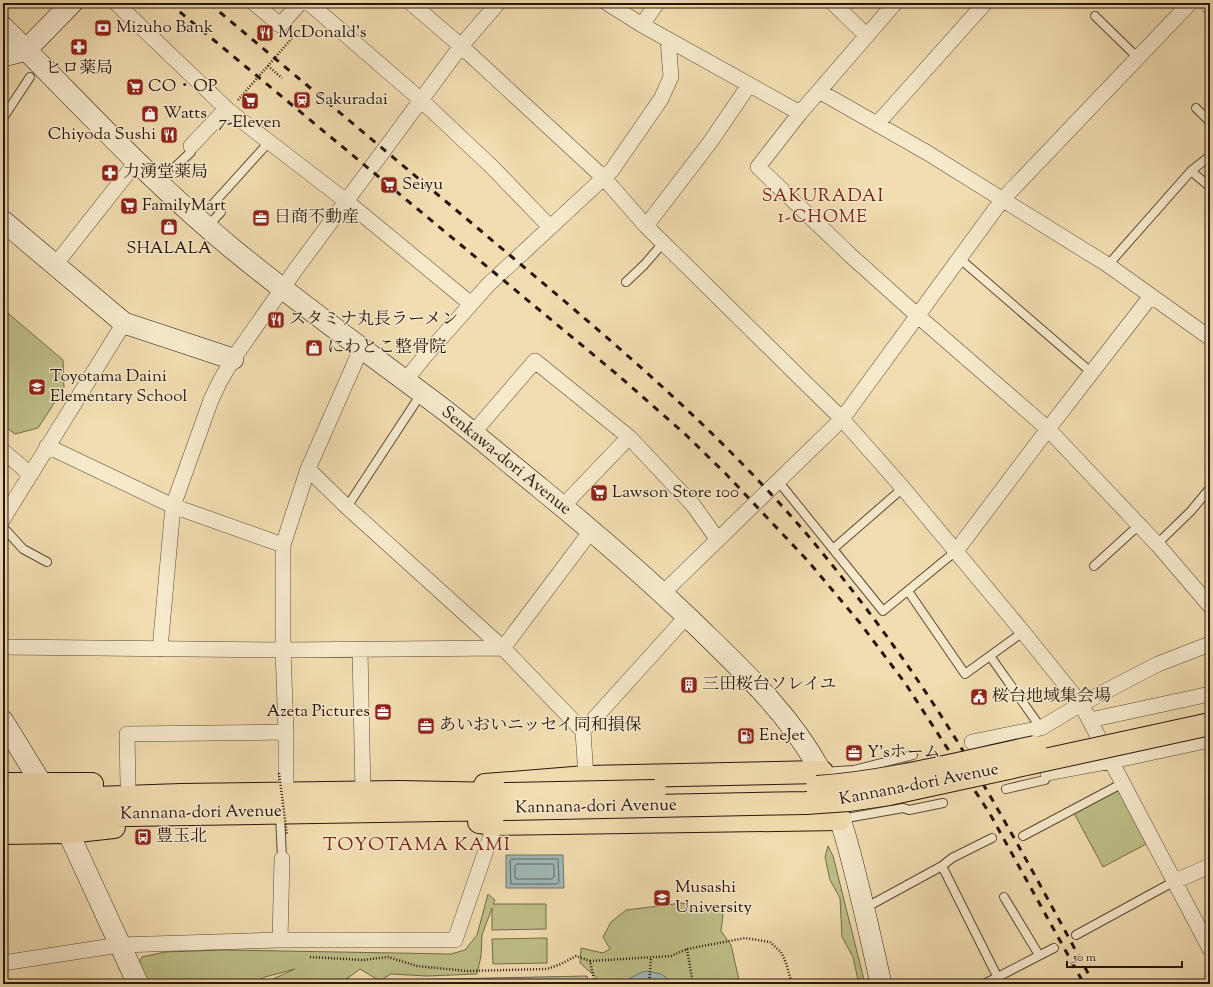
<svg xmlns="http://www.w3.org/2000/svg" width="1213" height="987" viewBox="0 0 1213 987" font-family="'Sorts Mill Goudy','Noto Serif JP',serif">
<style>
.green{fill:#bebf88;stroke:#736a4b}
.water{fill:#a0b9b8;stroke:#707774}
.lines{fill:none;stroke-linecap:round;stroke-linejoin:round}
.shore{stroke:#646763;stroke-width:1}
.lane-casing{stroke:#5a4737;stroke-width:10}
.street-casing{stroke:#5a4737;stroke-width:16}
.secondary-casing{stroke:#28150e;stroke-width:22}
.primary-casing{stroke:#28150e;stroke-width:24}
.path{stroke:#28150e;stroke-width:2.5;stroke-dasharray:1 2;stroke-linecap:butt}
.lane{stroke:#f6e9cc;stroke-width:8}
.street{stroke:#f6e9cc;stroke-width:15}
.secondary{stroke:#f6e9cc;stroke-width:21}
.primary{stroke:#f1ddb1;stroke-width:22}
.rail{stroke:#28150e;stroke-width:3;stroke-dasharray:7 7;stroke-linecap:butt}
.primary-bridge-casing{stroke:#28150e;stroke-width:24;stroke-linecap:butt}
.path-bridge{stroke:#28150e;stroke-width:2.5;stroke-dasharray:1 2;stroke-linecap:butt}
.primary-bridge{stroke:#f1ddb1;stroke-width:22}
.labels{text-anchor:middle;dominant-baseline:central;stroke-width:3;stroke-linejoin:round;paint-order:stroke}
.poi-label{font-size:17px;fill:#28150e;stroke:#f6e9cc;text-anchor:start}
.street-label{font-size:17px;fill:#28150e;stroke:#f6e9cc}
.neighbourhood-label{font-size:18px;letter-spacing:1px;fill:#7a1f14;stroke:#f6e9cc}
.quarter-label{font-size:19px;letter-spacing:1px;fill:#7a1f14;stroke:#f6e9cc}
</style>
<rect width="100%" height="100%" fill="#f1ddb1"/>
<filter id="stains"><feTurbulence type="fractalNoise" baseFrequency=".005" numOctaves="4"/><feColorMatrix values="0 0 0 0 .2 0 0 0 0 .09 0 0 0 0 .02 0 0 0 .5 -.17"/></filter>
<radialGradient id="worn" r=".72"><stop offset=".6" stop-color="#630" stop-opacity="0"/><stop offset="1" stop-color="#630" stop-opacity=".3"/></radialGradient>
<path class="green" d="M3,309L63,360L64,388L38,428L15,434L3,425Z
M1119,789L1148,843L1103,867L1074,813Z
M828,846L833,856L865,984H859L853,957L842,937L840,898L830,880L825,857Z
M488,894L495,900L493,904H546V929L492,930V908L482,935L481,956L477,974L427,976L391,974L380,981L360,969L348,978L347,977L350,984H262L295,969L265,977L250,984H224L218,979L207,984H146L137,965L142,957L165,952L225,950L451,954L465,950L477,935Z
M682,903L708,908H719L723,915L721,931L731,945L740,984H599L597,978L580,963L581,948L603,953L610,949L603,937L611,922L626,910Z
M547,938V963L493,964L492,939Z
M587,976L589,984H394L396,980Z"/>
<path class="water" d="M506,855H563L564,888H506Z
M646,971L661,974L675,984H659L646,982L636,984H611C615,981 619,982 624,981C632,978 637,973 646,971Z"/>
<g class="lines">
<path class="shore" d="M512,859H558L559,882L557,884H511L510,861Z
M517,864H553L554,866V877L552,879H516L515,877V866Z"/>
<defs>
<path id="lane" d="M1095,16L1138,58
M1196,108L1210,122
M3,118L30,77
M175,167L191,152V146
M1191,171L1210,187
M207,227L221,212L213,204L269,142
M959,258L1092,373
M1108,265L1191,171L1210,156
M626,282L644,265L663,243
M778,481L883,611L956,551
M347,507L421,394
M3,527L23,549L47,562
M1157,544L1191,511L1210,488
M833,549L903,488
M1094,566L1139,525
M908,591L965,674L1023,632
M990,656L1041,728
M822,772L854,770L913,755
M1006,789L1045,780L1048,773
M280,813L282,859
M841,819L903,808L909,810L943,803
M1023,836L1123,783
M942,866L1001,984
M1004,897L1039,955
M865,908L942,866L952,858L992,838
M1076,935L1175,881
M984,984L1054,948"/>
<path id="street" d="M116,3L229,111L346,201L471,304
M254,3L280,25L300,3
M309,3L421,100L492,167L550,227
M411,3L461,46L604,178L646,226L842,419L903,488L1023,632L1081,704L1210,949
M607,3L642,25L800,113
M833,3L867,36
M895,3L800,113L758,167L850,255L918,316L1048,429L1157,544L1210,606
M1207,3L1210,7
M642,25L657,3
M819,91L926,152L1108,265L1210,338
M877,124L985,3
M191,146L226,109
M646,226L711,141L749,85
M55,265L137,161
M405,381L425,356L488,285L612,170L661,99L671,77L668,40
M473,433L535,361L629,437L693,505L718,540
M47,446L173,506L283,545
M3,451L30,474
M308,469L347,507L503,648L583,731L586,777
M562,507L629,437
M3,519L124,323
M956,551L1048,429L1151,296
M663,593L842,419L1002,200L1190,3
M3,647L283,650L503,648L591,531
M160,649L173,506L211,400L220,381L233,359L296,269L461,46L498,3
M360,650L363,793
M1090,720L1210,694
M583,731L687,616
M972,742L1041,728L1081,704L1158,664L1210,644
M1048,773L1112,761L1210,740
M128,784L127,734L286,732
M286,794V732L283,650V545L308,469L361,349
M1175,881L1210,866
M280,940L282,859
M3,963L119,945L280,940H455L495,824"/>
<path id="secondary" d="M3,27C79,102 151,182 234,250C303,307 376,358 447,412C479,437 509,463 540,488C594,532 646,577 696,625C742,670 791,715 821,772C832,792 838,813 845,835C859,884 870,934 881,984
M3,56L26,50L72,3
M3,221L124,323L233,359
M3,721L41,783
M68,832L138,984"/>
<path id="primary" d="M3,784H92
M485,785L586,777L822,772
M3,799H68L181,795L398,792L504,794
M3,817L503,809
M479,822L495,824L840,819
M3,833L68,832L114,827"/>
</defs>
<use href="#lane" class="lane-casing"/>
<use href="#street" class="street-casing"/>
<use href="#secondary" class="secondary-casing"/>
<use href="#primary" class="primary-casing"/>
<path class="path" d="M268,66L282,78
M238,100L293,37L290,35
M687,949L693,984
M310,957L363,960L388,957L417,966L467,971L547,969L561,964L576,956L590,961L595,984
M590,961L671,956L687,949L745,938L770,942L781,952L786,963L792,984
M649,984L651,957"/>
<use href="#lane" class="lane"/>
<use href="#street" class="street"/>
<use href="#secondary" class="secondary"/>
<use href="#primary" class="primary"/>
<path class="rail" d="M169,3L619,376L686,435L726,474L808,561L860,623L905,683L990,814L1084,984
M209,3C310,88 411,172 512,257C617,345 721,433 810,538C861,599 909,664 952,733C1003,814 1048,900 1094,984"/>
<defs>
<path id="primary-bridge" d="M817,787C890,782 963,762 1035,747
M504,794L655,791
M503,809L806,803L849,800L889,794L1210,724"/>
</defs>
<use href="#primary-bridge" class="primary-bridge-casing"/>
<path class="path-bridge" d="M279,773L287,835"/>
<use href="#primary-bridge" class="primary-bridge"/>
</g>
<defs>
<symbol id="bank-square" viewBox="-11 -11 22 22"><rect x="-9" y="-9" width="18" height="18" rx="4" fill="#8f2418" stroke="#f6e9cc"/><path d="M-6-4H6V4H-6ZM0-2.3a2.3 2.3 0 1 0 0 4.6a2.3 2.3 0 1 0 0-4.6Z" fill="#fff"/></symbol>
<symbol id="restaurant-square" viewBox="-11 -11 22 22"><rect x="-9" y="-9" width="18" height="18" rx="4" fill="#8f2418" stroke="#f6e9cc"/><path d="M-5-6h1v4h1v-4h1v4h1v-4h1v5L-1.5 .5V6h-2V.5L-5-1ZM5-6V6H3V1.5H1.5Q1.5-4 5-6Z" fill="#fff"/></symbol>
<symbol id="pharmacy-square" viewBox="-11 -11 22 22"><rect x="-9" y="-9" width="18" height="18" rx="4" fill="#8f2418" stroke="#f6e9cc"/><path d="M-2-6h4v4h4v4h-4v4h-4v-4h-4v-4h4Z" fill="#fff"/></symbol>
<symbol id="supermarket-square" viewBox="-11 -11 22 22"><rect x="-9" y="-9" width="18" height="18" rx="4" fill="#8f2418" stroke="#f6e9cc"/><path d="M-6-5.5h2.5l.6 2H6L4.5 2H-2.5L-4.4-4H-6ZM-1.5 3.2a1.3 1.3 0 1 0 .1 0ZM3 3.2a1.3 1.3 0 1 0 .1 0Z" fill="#fff"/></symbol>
<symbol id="station-square" viewBox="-11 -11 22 22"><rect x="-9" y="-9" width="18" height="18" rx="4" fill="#8f2418" stroke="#f6e9cc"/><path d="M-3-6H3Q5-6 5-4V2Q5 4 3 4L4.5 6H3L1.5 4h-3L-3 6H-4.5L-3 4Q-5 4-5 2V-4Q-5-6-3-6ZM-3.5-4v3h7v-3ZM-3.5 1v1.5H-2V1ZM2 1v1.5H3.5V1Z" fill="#fff"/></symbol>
<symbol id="shop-square" viewBox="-11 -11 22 22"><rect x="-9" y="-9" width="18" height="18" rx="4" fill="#8f2418" stroke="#f6e9cc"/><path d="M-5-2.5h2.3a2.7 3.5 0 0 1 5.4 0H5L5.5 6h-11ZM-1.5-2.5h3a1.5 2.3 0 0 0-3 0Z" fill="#fff"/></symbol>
<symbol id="office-square" viewBox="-11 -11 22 22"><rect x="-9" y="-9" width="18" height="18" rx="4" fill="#8f2418" stroke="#f6e9cc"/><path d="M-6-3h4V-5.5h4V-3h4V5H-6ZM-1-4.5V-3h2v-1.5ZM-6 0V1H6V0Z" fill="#fff"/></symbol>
<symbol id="school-square" viewBox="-11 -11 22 22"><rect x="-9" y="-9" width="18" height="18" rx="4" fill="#8f2418" stroke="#f6e9cc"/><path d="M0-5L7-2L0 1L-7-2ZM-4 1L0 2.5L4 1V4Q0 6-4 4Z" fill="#fff"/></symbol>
<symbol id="building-square" viewBox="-11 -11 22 22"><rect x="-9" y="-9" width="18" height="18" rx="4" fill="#8f2418" stroke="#f6e9cc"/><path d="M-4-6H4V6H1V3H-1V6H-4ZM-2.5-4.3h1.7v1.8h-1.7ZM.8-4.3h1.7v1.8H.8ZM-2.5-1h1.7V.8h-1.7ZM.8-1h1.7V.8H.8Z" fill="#fff"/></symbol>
<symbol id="civic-square" viewBox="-11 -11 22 22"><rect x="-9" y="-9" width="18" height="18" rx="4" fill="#8f2418" stroke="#f6e9cc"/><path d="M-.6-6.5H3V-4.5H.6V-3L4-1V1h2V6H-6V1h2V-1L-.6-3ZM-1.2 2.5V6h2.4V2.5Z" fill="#fff"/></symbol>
<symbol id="fuel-square" viewBox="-11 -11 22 22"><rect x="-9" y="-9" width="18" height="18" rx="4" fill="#8f2418" stroke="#f6e9cc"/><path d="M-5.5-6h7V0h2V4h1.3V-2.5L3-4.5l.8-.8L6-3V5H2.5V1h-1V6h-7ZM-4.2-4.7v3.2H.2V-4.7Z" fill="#fff"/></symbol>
<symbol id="bus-square" viewBox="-11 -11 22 22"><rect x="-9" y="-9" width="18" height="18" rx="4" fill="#8f2418" stroke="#f6e9cc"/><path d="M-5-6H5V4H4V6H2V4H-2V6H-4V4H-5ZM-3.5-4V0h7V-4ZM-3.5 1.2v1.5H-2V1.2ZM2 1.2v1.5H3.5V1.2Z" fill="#fff"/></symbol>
<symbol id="university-square" viewBox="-11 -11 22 22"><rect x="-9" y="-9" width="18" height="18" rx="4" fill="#8f2418" stroke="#f6e9cc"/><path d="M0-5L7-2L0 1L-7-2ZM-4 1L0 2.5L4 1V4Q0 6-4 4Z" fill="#fff"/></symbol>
</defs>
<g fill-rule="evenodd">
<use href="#bank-square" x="93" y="18" width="20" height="20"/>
<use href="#restaurant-square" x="255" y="23" width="20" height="20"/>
<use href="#pharmacy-square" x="69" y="37" width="20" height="20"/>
<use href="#supermarket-square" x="125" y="77" width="20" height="20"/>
<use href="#station-square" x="292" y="90" width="20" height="20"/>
<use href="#supermarket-square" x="240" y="91" width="20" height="20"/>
<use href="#shop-square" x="140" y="104" width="20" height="20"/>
<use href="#restaurant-square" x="159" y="125" width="20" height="20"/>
<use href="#pharmacy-square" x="100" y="163" width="20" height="20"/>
<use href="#supermarket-square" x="379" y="175" width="20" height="20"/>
<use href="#supermarket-square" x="119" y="196" width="20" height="20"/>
<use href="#office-square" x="251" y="208" width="20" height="20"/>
<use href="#shop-square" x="159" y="217" width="20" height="20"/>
<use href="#restaurant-square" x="266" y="310" width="20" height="20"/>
<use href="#shop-square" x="304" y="338" width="20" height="20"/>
<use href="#school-square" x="27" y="377" width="20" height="20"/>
<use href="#supermarket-square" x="589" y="483" width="20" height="20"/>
<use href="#building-square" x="679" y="675" width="20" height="20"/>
<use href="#civic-square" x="969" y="687" width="20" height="20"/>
<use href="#office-square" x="373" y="702" width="20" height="20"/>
<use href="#office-square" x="416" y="716" width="20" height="20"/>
<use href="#fuel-square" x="736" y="726" width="20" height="20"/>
<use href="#office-square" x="844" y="743" width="20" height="20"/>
<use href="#bus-square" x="133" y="827" width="20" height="20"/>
<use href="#university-square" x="652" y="888" width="20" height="20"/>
</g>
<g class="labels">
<g class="poi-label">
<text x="116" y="28">Mizuho Bank</text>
<text x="278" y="33">McDonald's</text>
<text x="79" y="69" text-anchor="middle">ヒロ薬局</text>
<text x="148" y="87">CO・OP</text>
<text x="315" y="100">Sakuradai</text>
<text x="163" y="114">Watts</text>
<text x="250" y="123" text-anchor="middle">7-Eleven</text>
<text x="156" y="135" text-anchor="end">Chiyoda Sushi</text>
<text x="123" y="173">力湧堂薬局</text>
<text x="402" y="185">Seiyu</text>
<text x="142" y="206">FamilyMart</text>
<text x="274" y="218">日商不動産</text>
<text x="169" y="249" text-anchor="middle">SHALALA</text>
<text x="289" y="320">スタミナ丸長ラーメン</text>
<text x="327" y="348">にわとこ整骨院</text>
<text x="50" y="377">Toyotama Daini<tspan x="50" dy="20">Elementary School</tspan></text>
<text x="612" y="493">Lawson Store 100</text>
<text x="702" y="685">三田桜台ソレイユ</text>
<text x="992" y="697">桜台地域集会場</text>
<text x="370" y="712" text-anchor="end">Azeta Pictures</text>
<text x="439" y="726">あいおいニッセイ同和損保</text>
<text x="759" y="736">EneJet</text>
<text x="867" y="753">Y'sホーム</text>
<text x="156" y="837">豊玉北</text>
<text x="675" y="888">Musashi<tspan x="675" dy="20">University</tspan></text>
</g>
<g class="street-label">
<text transform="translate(506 461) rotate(39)">Senkawa-dori Avenue</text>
<text transform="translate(919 785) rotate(-11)">Kannana-dori Avenue</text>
<text transform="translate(596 807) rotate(-1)">Kannana-dori Avenue</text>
<text transform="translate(201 813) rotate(-1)">Kannana-dori Avenue</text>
</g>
<g class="neighbourhood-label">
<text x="823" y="197">SAKURADAI<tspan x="823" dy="21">1-CHOME</tspan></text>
</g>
<g class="quarter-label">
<text x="417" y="845">TOYOTAMA KAMI</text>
</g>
</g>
<rect width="1213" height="987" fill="none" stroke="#f1ddb1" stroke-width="16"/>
<rect x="4" y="4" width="1205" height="979" fill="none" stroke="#28150e" stroke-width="2"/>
<rect x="8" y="8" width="1197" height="971" fill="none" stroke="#28150e"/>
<path d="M1067 961v6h115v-6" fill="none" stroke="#28150e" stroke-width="2"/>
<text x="1073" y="961" font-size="12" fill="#28150e" stroke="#f6e9cc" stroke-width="3" paint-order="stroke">50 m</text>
<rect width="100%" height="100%" filter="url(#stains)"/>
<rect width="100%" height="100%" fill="url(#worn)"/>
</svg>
